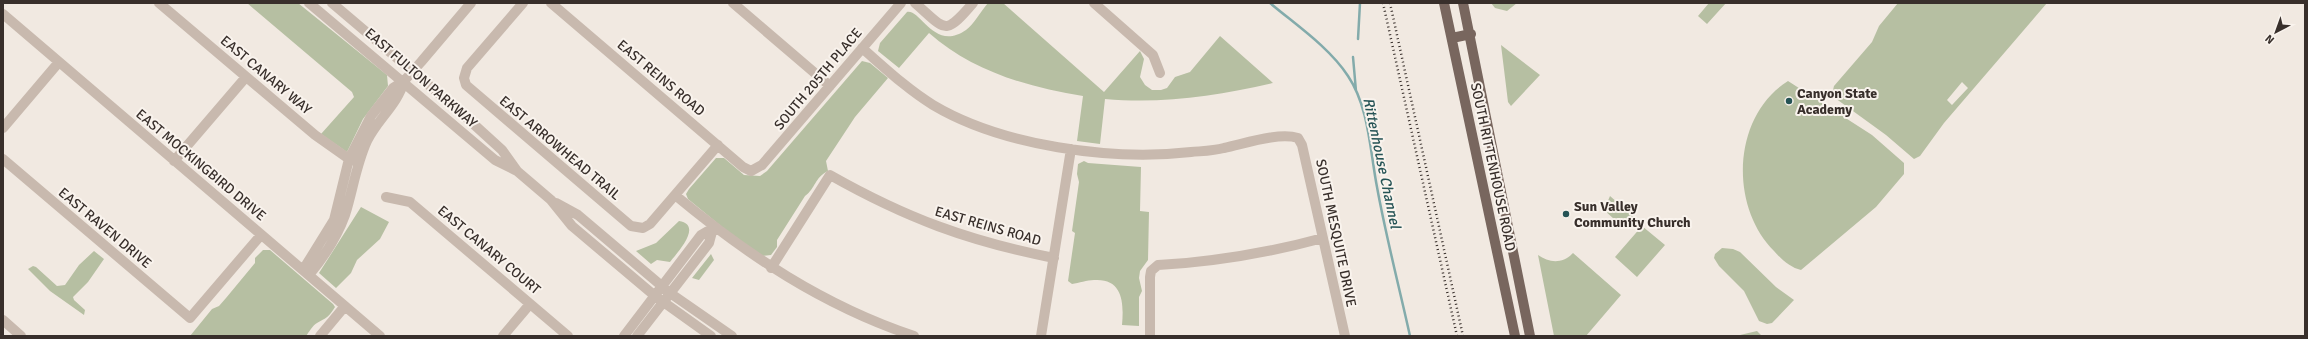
<svg xmlns="http://www.w3.org/2000/svg" width="2308" height="339" viewBox="0 0 2308 339" font-family="Signika,sans-serif">
<style>
.green{fill:#b6bfa2;fill-rule:evenodd}
.lines{fill:none;stroke-linecap:round;stroke-linejoin:round}
.stream{stroke:#83abab;stroke-width:2.5}
.street{stroke:#c8b9ae;stroke-width:10}
.primary{stroke:#78665e;stroke-width:10}
.rail{stroke:#382f2b;stroke-width:2.5;stroke-dasharray:1 3;stroke-linecap:butt}
.poi-dot{fill:#255355;stroke:#f9f3ed;stroke-width:1.5}
.labels{text-anchor:middle;dominant-baseline:central;stroke-width:4;stroke-linejoin:round;paint-order:stroke}
.street-label{font-size:14px;fill:#382f2b;stroke:#f9f3ed}
.poi-label{font-size:14px;font-weight:bold;fill:#382f2b;stroke:#f9f3ed;text-anchor:start}
.water-label{font-size:15px;font-style:italic;fill:#255355;stroke:#f9f3ed}
</style>
<rect width="100%" height="100%" fill="#f1e9e1"/>
<path class="green" d="M247,3H298L387,75L388,86L363,119L347,152L321,134L354,97L352,92Z
M988,3H1003L1104,92L1140,51L1144,59L1140,77L1145,85L1152,90H1161L1167,88L1175,77L1190,72L1220,36L1273,83C1216,96 1163,104 1105,99L1100,144L1077,141L1083,96C1027,87 972,71 929,33L899,68L878,51L880,43L907,12C921,9 934,52 966,30C974,24 981,11 988,3Z
M1491,3H1517L1507,11L1495,8Z
M1709,3H1726L1707,24L1698,16Z
M1898,3H2047L1944,123L1920,156L1914,159L1886,135L1835,98L1832,94L1834,86L1872,42L1879,26ZM1962,82L1968,88L1952,105L1947,100Z
M1501,45L1540,75L1511,106L1508,102Z
M862,61L870,63L888,78L855,117L826,161L828,171C814,178 816,188 805,196L777,240V247L771,255L762,256L727,231L688,199L686,194L689,189L716,158H724L744,175L760,176L767,171Z
M1788,81L1872,135L1904,163V174L1876,207L1801,270C1791,268 1781,259 1774,251C1729,206 1732,116 1788,81Z
M1084,161L1088,163L1141,167L1140,211L1149,212L1148,260L1140,271L1139,278L1142,291L1139,297V326L1122,325C1124,303 1123,278 1094,280C1087,280 1079,283 1072,284L1068,281L1075,233L1072,231L1079,182L1077,174L1078,164Z
M1610,196L1634,217L1624,228L1604,210Z
M361,207L389,222L380,239L357,260L351,273L336,288L319,273Z
M679,221C704,225 676,254 670,262L657,260L651,264L636,251L656,243Z
M1642,226L1665,245L1637,277L1615,257Z
M1722,248L1733,249L1740,252L1776,287L1794,300L1772,323L1767,324L1759,321L1744,291L1719,266L1714,258L1715,254Z
M263,250H270L333,304L335,307C329,317 326,318 317,323C313,325 309,332 306,336H190L212,309L219,306L226,298L255,263V258Z
M94,251L104,259L88,282L73,297L74,300L85,310L84,315L50,291L28,269L33,266L36,267L57,286L65,285L79,265Z
M1573,253L1621,295L1586,336H1554L1538,255C1549,263 1563,264 1573,253Z
M711,254L714,260L699,280L692,278Z
M1757,331L1762,336H1738L1740,335Z"/>
<g class="lines">
<path class="stream" d="M1270,3C1296,25 1329,47 1348,76C1369,107 1370,151 1377,187C1386,237 1399,286 1410,336
M1358,39L1360,3
M1353,57L1356,91"/>
<path class="street" d="M159,3L315,135L349,159L359,162
M309,3L495,160L515,170
M332,3L457,109L502,150L517,171L551,200L572,226L655,296L711,336
M523,3L467,68L464,78L466,85L631,226L643,228L650,224L718,145
M551,3L743,167L751,171L762,165L901,3
M733,3L830,86
M915,3C946,30 944,37 973,3
M1094,3L1153,55L1160,73
M3,14L380,336
M862,48C885,68 907,89 933,105C1002,146 1111,161 1191,152C1202,151 1213,151 1224,148C1244,144 1278,132 1298,138L1302,145L1345,336
M3,128L59,62
M3,159L190,318L261,235
M174,161L246,77
M675,195C747,255 824,306 914,336
M386,197L410,202L568,336
M556,203L578,215L670,293L732,336
M771,268L830,175C906,218 968,241 1054,258
M303,270L334,220L349,159L371,116L393,88L404,81L421,62L471,3
M309,275C324,257 337,237 345,215C353,190 356,165 367,141C377,120 398,104 404,81
M3,320L21,336
M320,336L345,306
M503,336L530,304
M624,336L701,235L713,228
M637,336L709,243L713,228
M1041,336L1071,149
M1150,336V277L1151,271L1158,265C1215,262 1268,253 1323,238"/>
<path class="primary" d="M1444,3L1515,336
M1463,3L1530,336
M1452,38L1471,34"/>
<path class="rail" d="M1383,3L1457,336
M1390,3L1463,336"/>
</g>
<g class="poi-dot">
<circle cx="1789" cy="101" r="4"/>
<circle cx="1566" cy="214" r="4"/>
</g>
<g class="labels">
<g class="street-label">
<text transform="translate(266 75) rotate(40)">EAST CANARY WAY</text>
<text transform="translate(421 78) rotate(41)">EAST FULTON PARKWAY</text>
<text transform="translate(661 78) rotate(40)">EAST REINS ROAD</text>
<text transform="translate(818 79) rotate(-50)">SOUTH 205TH PLACE</text>
<text transform="translate(560 148) rotate(40)">EAST ARROWHEAD TRAIL</text>
<text transform="translate(201 165) rotate(40)">EAST MOCKINGBIRD DRIVE</text>
<text transform="translate(1493 167) rotate(78)">SOUTH RITTENHOUSE ROAD</text>
<text transform="translate(988 226) rotate(16)">EAST REINS ROAD</text>
<text transform="translate(105 228) rotate(40)">EAST RAVEN DRIVE</text>
<text transform="translate(1336 233) rotate(78)">SOUTH MESQUITE DRIVE</text>
<text transform="translate(489 250) rotate(40)">EAST CANARY COURT</text>
</g>
<g class="poi-label">
<text x="1797" y="93">Canyon State<tspan x="1797" dy="16">Academy</tspan></text>
<text x="1574" y="206">Sun Valley<tspan x="1574" dy="16">Community Church</tspan></text>
</g>
<g class="water-label">
<text transform="translate(1382 163) rotate(78)">Rittenhouse Channel</text>
</g>
</g>
<rect width="2308" height="339" fill="none" stroke="#382f2b" stroke-width="8"/>
<g transform="translate(2276 32) rotate(221)" stroke="#f9f3ed" stroke-width="3" paint-order="stroke">
<path d="M0-3L7 15L0 10L-7 15Z" fill="#382f2b"/>
<text y="-6" font-size="11" font-weight="bold" text-anchor="middle" fill="#382f2b">N</text>
</g>
</svg>
